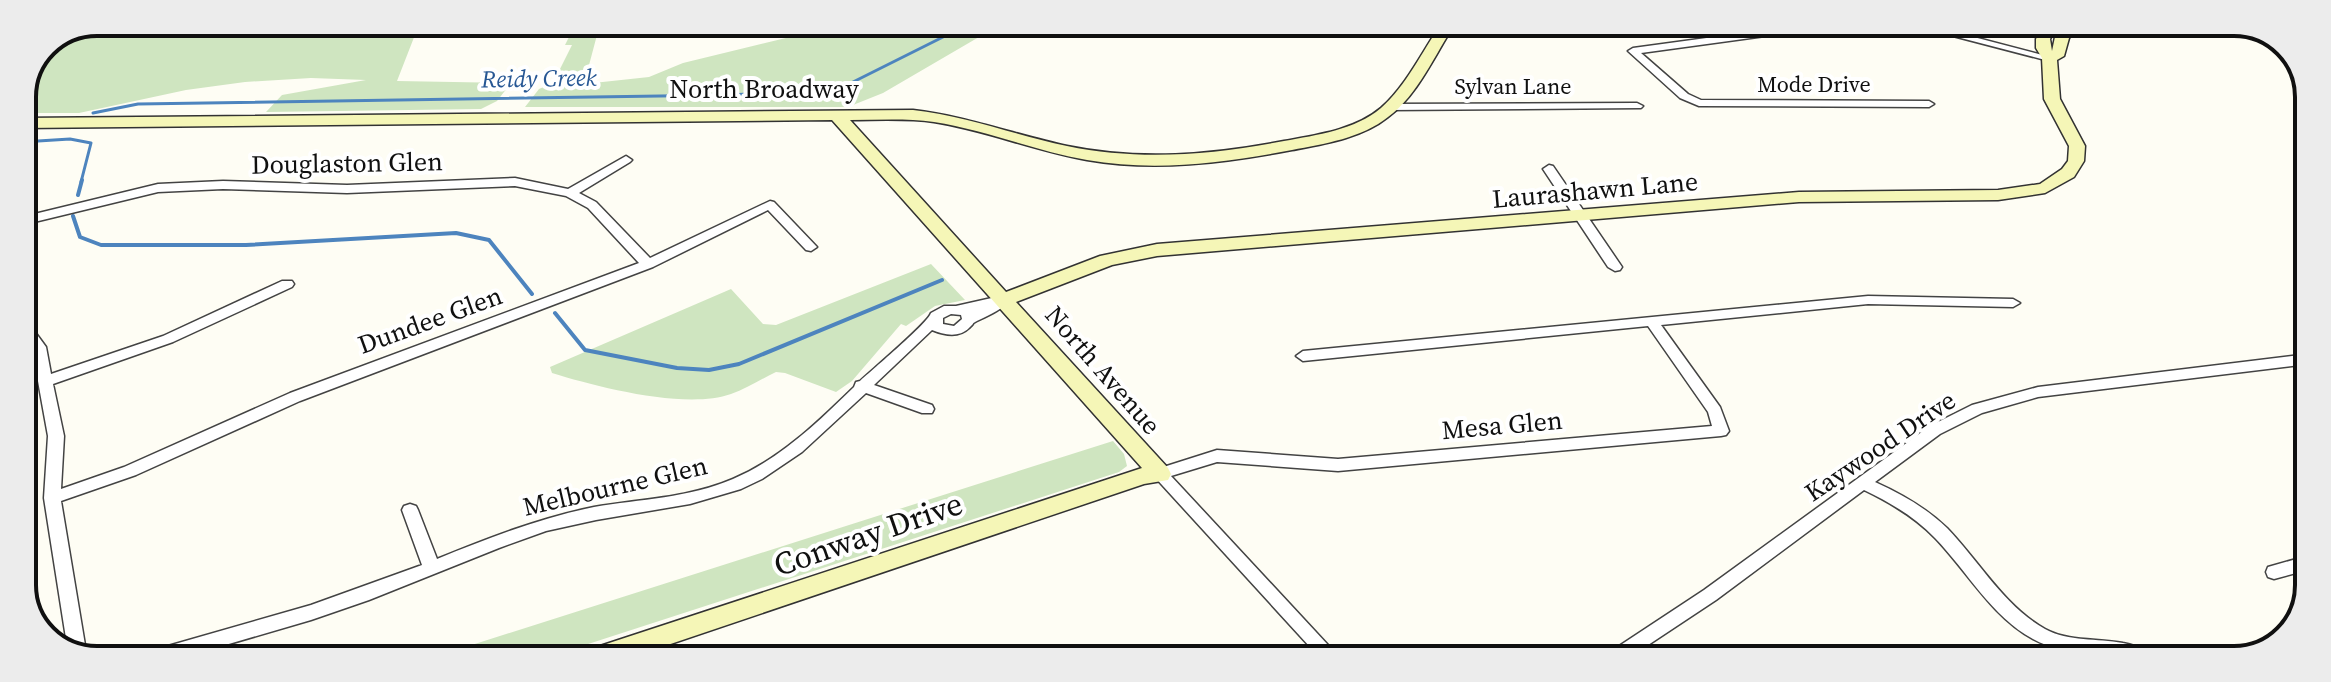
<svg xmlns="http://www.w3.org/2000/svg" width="2331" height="682" viewBox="0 0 2331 682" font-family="'Source Serif 4',serif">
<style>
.green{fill:#cfe5c0}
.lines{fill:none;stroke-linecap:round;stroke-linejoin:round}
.stream-far1{stroke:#4d84be;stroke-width:3}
.stream{stroke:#4d84be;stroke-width:4}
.street-casing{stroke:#434343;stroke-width:3}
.secondary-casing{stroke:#323232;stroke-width:3}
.street{fill:#fff;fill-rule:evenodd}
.secondary{fill:#f5f6b7;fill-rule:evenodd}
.labels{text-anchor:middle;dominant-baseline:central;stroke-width:8;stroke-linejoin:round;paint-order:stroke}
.far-street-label{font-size:22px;fill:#101010;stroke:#fff}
.far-water-label{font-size:24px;font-style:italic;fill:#275794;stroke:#fff}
.street-label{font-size:26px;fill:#101010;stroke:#fff}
.near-street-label{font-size:32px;fill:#101010;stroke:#fff}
.rim{fill:none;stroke:#101010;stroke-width:4}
</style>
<rect width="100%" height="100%" fill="#fefdf4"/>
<path class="green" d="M97,22H420L397,81L511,83L497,101L481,109L266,112L282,95L366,80L311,78L245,82L186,90L79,113H22V97L43,46Z
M576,23H586L597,35L584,84L649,77L683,63L848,23H995L991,30L883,93L848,107H525L539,89L553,83L572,45H565Z
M931,264L965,300L935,306L906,326L901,324L852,381L836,392L785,373L776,372C761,379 746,389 731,394C686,410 597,387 552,373L550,367L731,289L763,324L776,325Z
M1113,441L1124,454L1127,466L1119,472L545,658H431Z"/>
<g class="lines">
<path class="stream-far1" d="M93,113L138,104L728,95L837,90L971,23
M22,138L35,134
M22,142L70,139L91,143L81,182"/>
<path class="stream" d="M78,195L82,180
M73,216L80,237L101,245H246L456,233L489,240L532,294
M555,313L585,350L677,368L709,370L739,364L942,280"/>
<defs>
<path id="street" d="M1402,23L1491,28L1539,24C1515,40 1428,36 1402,23Z
M1809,24H1835L1830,27L1641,53L1688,94L1701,100L1929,101L1934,104L1929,107L1699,106L1680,98L1628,51L1633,48Z
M1907,24H1924L2054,58L2049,61Z
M1637,103L1643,106L1641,108L1389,110L1383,107L1389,104Z
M626,156L632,160L630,162L579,193L596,202L650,258L770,201L774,202L817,247L811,251L806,250L768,210L653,267L300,401L136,475L61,501L87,657L78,658L68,651L44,498L48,436L32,348L22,334V320L27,321L46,347L51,374L163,336L282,281H292L294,284L292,287L173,342L53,384L64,436L61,489L124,467L290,393L639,263L588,208L566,196L515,186L347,193L223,189L158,192L22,225V217L158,184L223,181L347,185L515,178L568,189Z
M1549,165L1553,166L1622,267L1620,270L1615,271L1608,267L1543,169Z
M1005,295L1010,296L1012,299C1002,309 992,314 979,320C969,325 977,321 969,328C959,338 944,335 932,330L874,385L932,405L934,409L932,413H922L866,393L802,452L762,479L741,489L690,504L596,520L546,531L499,548L369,600L311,620L181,658H145L148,653L154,650L311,605L422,565L402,510L404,506L410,504L416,506L418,510L437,559C488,538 540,518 594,507C640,499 689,498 733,479C780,459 817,423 854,387L856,382L860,381C873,369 928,323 931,313L944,306H956ZM951,314L961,315L962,319L954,326L943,324V318Z
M1868,296L2013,299L2020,303L2013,307L1868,304L1661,325L1720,407L1729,431L1726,435L1721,436L1338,471L1217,462L1171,476L1341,659H1321L1152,474L1154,470L1217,450L1338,459L1712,426L1708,412L1648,326L1303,361L1296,356L1303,351Z
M2308,354V364L2038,397L1982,413L1940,434L1875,482C1902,494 1926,508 1947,528C1979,561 2004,606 2045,629C2069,642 2097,638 2123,643C2135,645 2146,650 2157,655L2160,660C2124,660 2065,657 2033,639C1992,617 1967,571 1935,538C1915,517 1891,503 1864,490L1716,600L1627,659H1604L1607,654L1704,590L1930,426L1972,405L2038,387Z
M2307,556V570L2274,579L2268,577L2266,572L2268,567Z"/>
<path id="secondary" d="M1441,24H1455C1435,54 1418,95 1388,117C1362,138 1324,144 1292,150C1224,163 1155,172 1087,160C1035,151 986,130 934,122C906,118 878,120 850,120L1006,292L1100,256L1157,244L1799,192L1998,190L2040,184L2062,169L2068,161L2069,146L2044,99L2042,58L2036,48V39L2045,24H2059L2050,39L2052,51L2055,37L2067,24H2083L2069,38L2064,56L2057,60L2060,99L2085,146L2084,161L2074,177L2045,193L1998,200L1799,202L1157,256L1112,265L1016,302L1168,468L1171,474L1168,480L1144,484L629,658H584L588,650L597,647L1142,468L832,120L22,128V118L913,110C966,116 1015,135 1067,146C1139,161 1212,155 1284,141C1317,135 1355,130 1381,108C1406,86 1422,52 1441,24Z"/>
</defs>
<use href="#street" class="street-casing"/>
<use href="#secondary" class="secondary-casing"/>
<use href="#street" class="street"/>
<use href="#secondary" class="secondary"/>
</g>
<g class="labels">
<g class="far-street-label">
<text x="1814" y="84">Mode Drive</text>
<text x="1513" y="86">Sylvan Lane</text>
</g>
<g class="far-water-label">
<text transform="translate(539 78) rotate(-1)">Reidy Creek</text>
</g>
<g class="street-label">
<text x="764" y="89">North Broadway</text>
<text transform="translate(347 163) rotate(-1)">Douglaston Glen</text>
<text transform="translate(1595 190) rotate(-5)">Laurashawn Lane</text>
<text transform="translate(430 320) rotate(-20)">Dundee Glen</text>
<text transform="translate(1103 370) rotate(49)">North Avenue</text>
<text transform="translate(1502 425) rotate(-5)">Mesa Glen</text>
<text transform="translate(1880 446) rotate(-34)">Kaywood Drive</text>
<text transform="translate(615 486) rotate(-13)">Melbourne Glen</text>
</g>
<g class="near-street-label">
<text transform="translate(868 534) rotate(-19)">Conway Drive</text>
</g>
</g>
<path d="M0 0H2331V682H0ZM97 36H2234A61 61 0 0 1 2295 97V585A61 61 0 0 1 2234 646H97A61 61 0 0 1 36 585V97A61 61 0 0 1 97 36Z" fill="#ececec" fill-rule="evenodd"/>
<path class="rim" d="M97 36H2234A61 61 0 0 1 2295 97V585A61 61 0 0 1 2234 646H97A61 61 0 0 1 36 585V97A61 61 0 0 1 97 36Z"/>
</svg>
